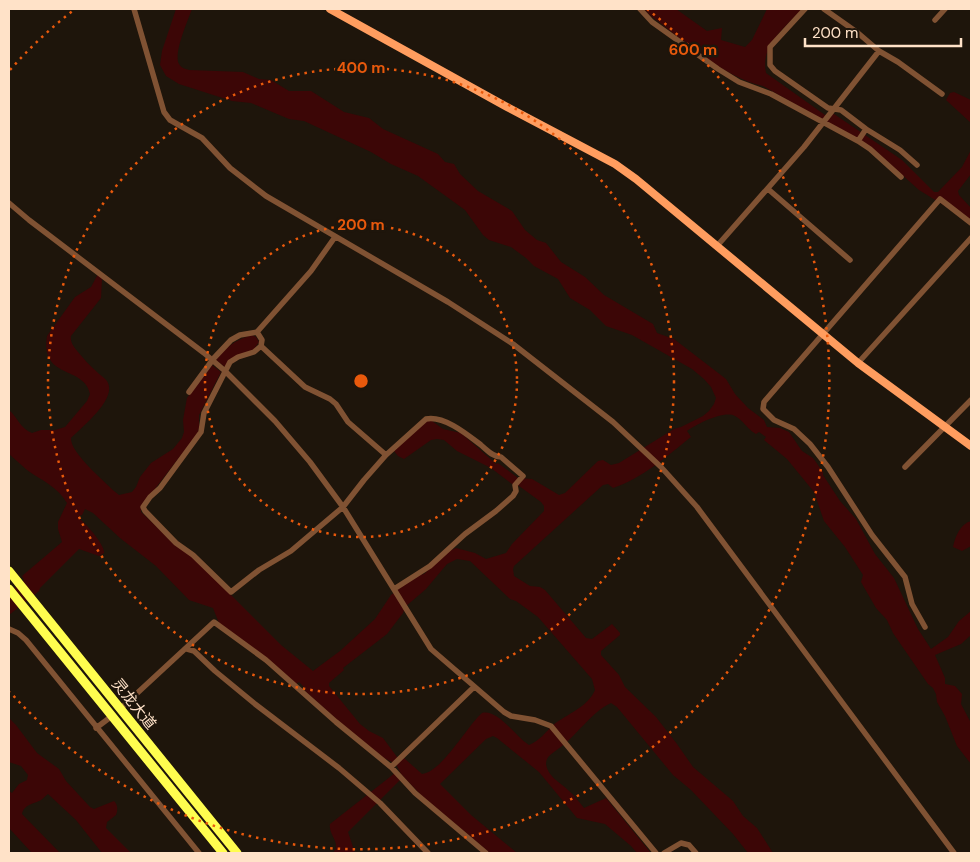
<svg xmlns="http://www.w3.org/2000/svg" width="980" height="862" viewBox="0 0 980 862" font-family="'DM Sans','Noto Sans SC',sans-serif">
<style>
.water{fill:#3c0606;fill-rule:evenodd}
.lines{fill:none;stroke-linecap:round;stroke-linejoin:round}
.street{stroke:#805233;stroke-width:5.5}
.secondary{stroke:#ff9d5f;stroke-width:8}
.primary{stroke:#fffd4f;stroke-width:9}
.ring{fill:none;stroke:#e8590c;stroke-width:2.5;stroke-dasharray:2.5 5}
.labels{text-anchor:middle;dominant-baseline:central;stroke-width:5;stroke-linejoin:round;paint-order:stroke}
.street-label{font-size:15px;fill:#ffe2c8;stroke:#1e150b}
.centre{fill:#e8590c;stroke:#1e150b;stroke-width:2.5}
.ring-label{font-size:15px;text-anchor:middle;font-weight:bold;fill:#e8590c;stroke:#1e150b;stroke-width:5;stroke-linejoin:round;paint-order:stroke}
</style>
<rect width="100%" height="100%" fill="#1e150b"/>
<path class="water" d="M176,9H192C188,20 173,54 179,64C181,68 186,69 189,70L243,72L259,79L271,80L289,91H311L344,112L369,118L383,129L438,154L445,162L454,164L460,174L478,191L512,211L525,230L537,240L546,243L561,262L585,277L604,295L653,324L657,333L674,339L726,379L735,394L748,408L764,420L767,427L780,428L789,432L802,451L813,458L823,472V475L840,501L856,519L875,554L894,578L918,629L931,649L948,637L959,621L971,611V635L961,644L935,655L945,678V684L955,686L962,694L961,704L971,723V764L957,746L945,716L937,702L936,694L933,688L928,684L893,633L887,620L876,608L861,582L863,575L845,547L824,521L814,492L787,459L764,440L766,437L759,432L756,434C746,428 743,420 735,416C724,410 697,424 687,431L691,437C667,456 643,478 613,488L608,484L603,485L514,566L513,569L514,576L530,586L540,587L545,590L586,638L592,639L612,624L620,633V635L601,651V655L619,675L625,687L656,717L677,744L693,767L733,801L743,816L757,828L773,853H748L733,834L691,790L673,775L617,707L611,703C590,713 577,736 558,749C553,753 546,756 546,764C548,777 560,782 568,790C574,795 579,802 584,808L606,798L651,853H637L631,846L605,824L577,818L539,772L497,738L493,736L486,739L440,784L471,815L517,853H490L422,796L401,774L396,764L384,758L354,735L305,691L306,689L299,682L295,685L219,623L213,608L189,600L156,566L120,538L93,513L85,509L82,515L79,516V518C87,525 105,545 104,553L99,556L79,549L40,588L39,591L9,615V593L24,580L22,576L62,542L58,529V522L67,503C58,487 41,480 27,470C21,465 15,459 9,454V410C18,418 20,428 32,433L41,430H55L65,427L87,401L90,394C84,365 40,380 47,336L75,297L91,287L98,274L102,279L101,298L71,336C70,343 74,347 78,352C84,359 90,366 97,372C101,376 106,378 108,383C116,400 82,427 71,438C70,452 103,480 114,491L119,495L132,492L136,487L140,477L151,463L173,449L182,438L184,432L183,420L187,398L212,365L221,372L199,415V428L197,436L181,455L141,507V512L174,543L193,557L281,645L313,671L340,651L375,619L391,595L416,576L424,574L449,551L456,548L475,553L486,559L506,553L512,544L544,511V506L541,502L515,483L512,484L491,468L457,451L444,440L437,439L431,440L404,459L398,456L394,451L427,421H432L443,429L461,433L496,464L498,463L518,478L532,479L559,495L565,493L598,461L603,460L611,465L619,463L674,429L681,427L703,416L709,411L714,404L716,398L711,387L704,379L692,369L632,335L606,326L590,310L570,298L558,279L534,266L526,258L511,247L489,240L483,235L465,210L418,176L391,164L371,152L304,121L289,119L251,103L232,101L179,84L166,76L160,65L162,51ZM457,559L470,561L510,599L516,601L538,617L592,679L595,690C588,707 567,714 553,725C546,732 539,741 529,745C516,737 498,709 482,713C467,726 442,772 422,774L404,758L400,761L383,738L369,731L360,724L329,686V683L344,670L343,668L387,634L403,613L405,607L426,589L447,564Z
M644,9H676L707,31L722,28L721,40L745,47L752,40L767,9H802C785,28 760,45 766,73L825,115L834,114L902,160L934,192H938L962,167L971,150V174L958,191L959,195L971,208V222L919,190L871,147L763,86C723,77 684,41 651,16Z
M954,92L971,100V123L946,100L950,93Z
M252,335L256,337L259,342L254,349L225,367L216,360C228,346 233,341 252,335Z
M971,521V546L962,551L953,547C955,537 960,524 971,521Z
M9,718L16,725L37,753L59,769L66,781L90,807L94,809L114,801C118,805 118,810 116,815L107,822L106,828L131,853H102L76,820L48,794C45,796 44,798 41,800C34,804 24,804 22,814L60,853H32L9,828V791L12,793L19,784L27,780L28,775L21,766L9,762Z
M395,773L400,780L348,832L355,853H333C342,843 328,835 330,824Z"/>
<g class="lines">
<path class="street" d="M134,9L164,112L170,120L202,138L230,168L266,196L448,302L513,344L613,422L661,467L697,507L954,853
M640,9L652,22L718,69L739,82L771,94L858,141L870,149L901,177
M805,9L770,47V65L775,71L828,108L841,110L866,129L900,150L917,165
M824,9L858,33L879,51L898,62L942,94
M935,20L945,9
M858,141L866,129
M768,189L850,260
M9,203L29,220L204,353L225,371L275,421L310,462L343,507L431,649L504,712L511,716L535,720L551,726L656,853
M717,246L804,147L879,51
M257,332L262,340L261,346L254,352L238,357L230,362L204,413L201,432L160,488L150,497L143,507L145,511L176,543L193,555L231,592L259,570L291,551L343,507L364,480L386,455L426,419C444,415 468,435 481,445C487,450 493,457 501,457L523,476L515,485L516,491L513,496L496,511L465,534L430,566L394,589
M261,346L305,387L330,399L336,404L348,422L386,455
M858,363L971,238
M189,392L214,358L231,340L240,335L257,332L311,271L335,237
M905,467L971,400
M925,627L912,604L905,577L872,535L828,467L810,444L794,429L774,420L763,409L764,402L940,199L971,223
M9,629L18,633L26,640L199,853
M187,649L194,651L215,671L255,704L339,768L380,803L428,853
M120,709L214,622L266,660L336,722L391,767L415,793L486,853
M96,728L112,716
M391,767L474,687
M664,853L681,843L689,845L696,853"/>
<path class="secondary" d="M330,9L507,107L615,164L636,179L858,363L971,446"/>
<path class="primary" d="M9,571L237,853
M9,589L223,853"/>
</g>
<g class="ring">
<circle cx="361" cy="381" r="156"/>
<circle cx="361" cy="381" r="313"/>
<path d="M10 70A469 469 0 0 1 75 9M647 9A469 469 0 1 1 10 692"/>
</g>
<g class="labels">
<g class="street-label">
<text transform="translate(134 704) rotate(51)">灵龙大道</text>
</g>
</g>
<circle cx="361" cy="381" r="8" class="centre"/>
<g class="ring-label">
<text x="693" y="55">600 m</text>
<text x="361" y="73">400 m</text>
<text x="361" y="230">200 m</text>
</g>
<rect width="980" height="862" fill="none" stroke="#ffe2c8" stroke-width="20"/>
<path d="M805 38v8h156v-8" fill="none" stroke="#ffe2c8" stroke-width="2.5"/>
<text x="812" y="38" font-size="15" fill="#ffe2c8" stroke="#1e150b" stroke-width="4" paint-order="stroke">200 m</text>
</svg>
